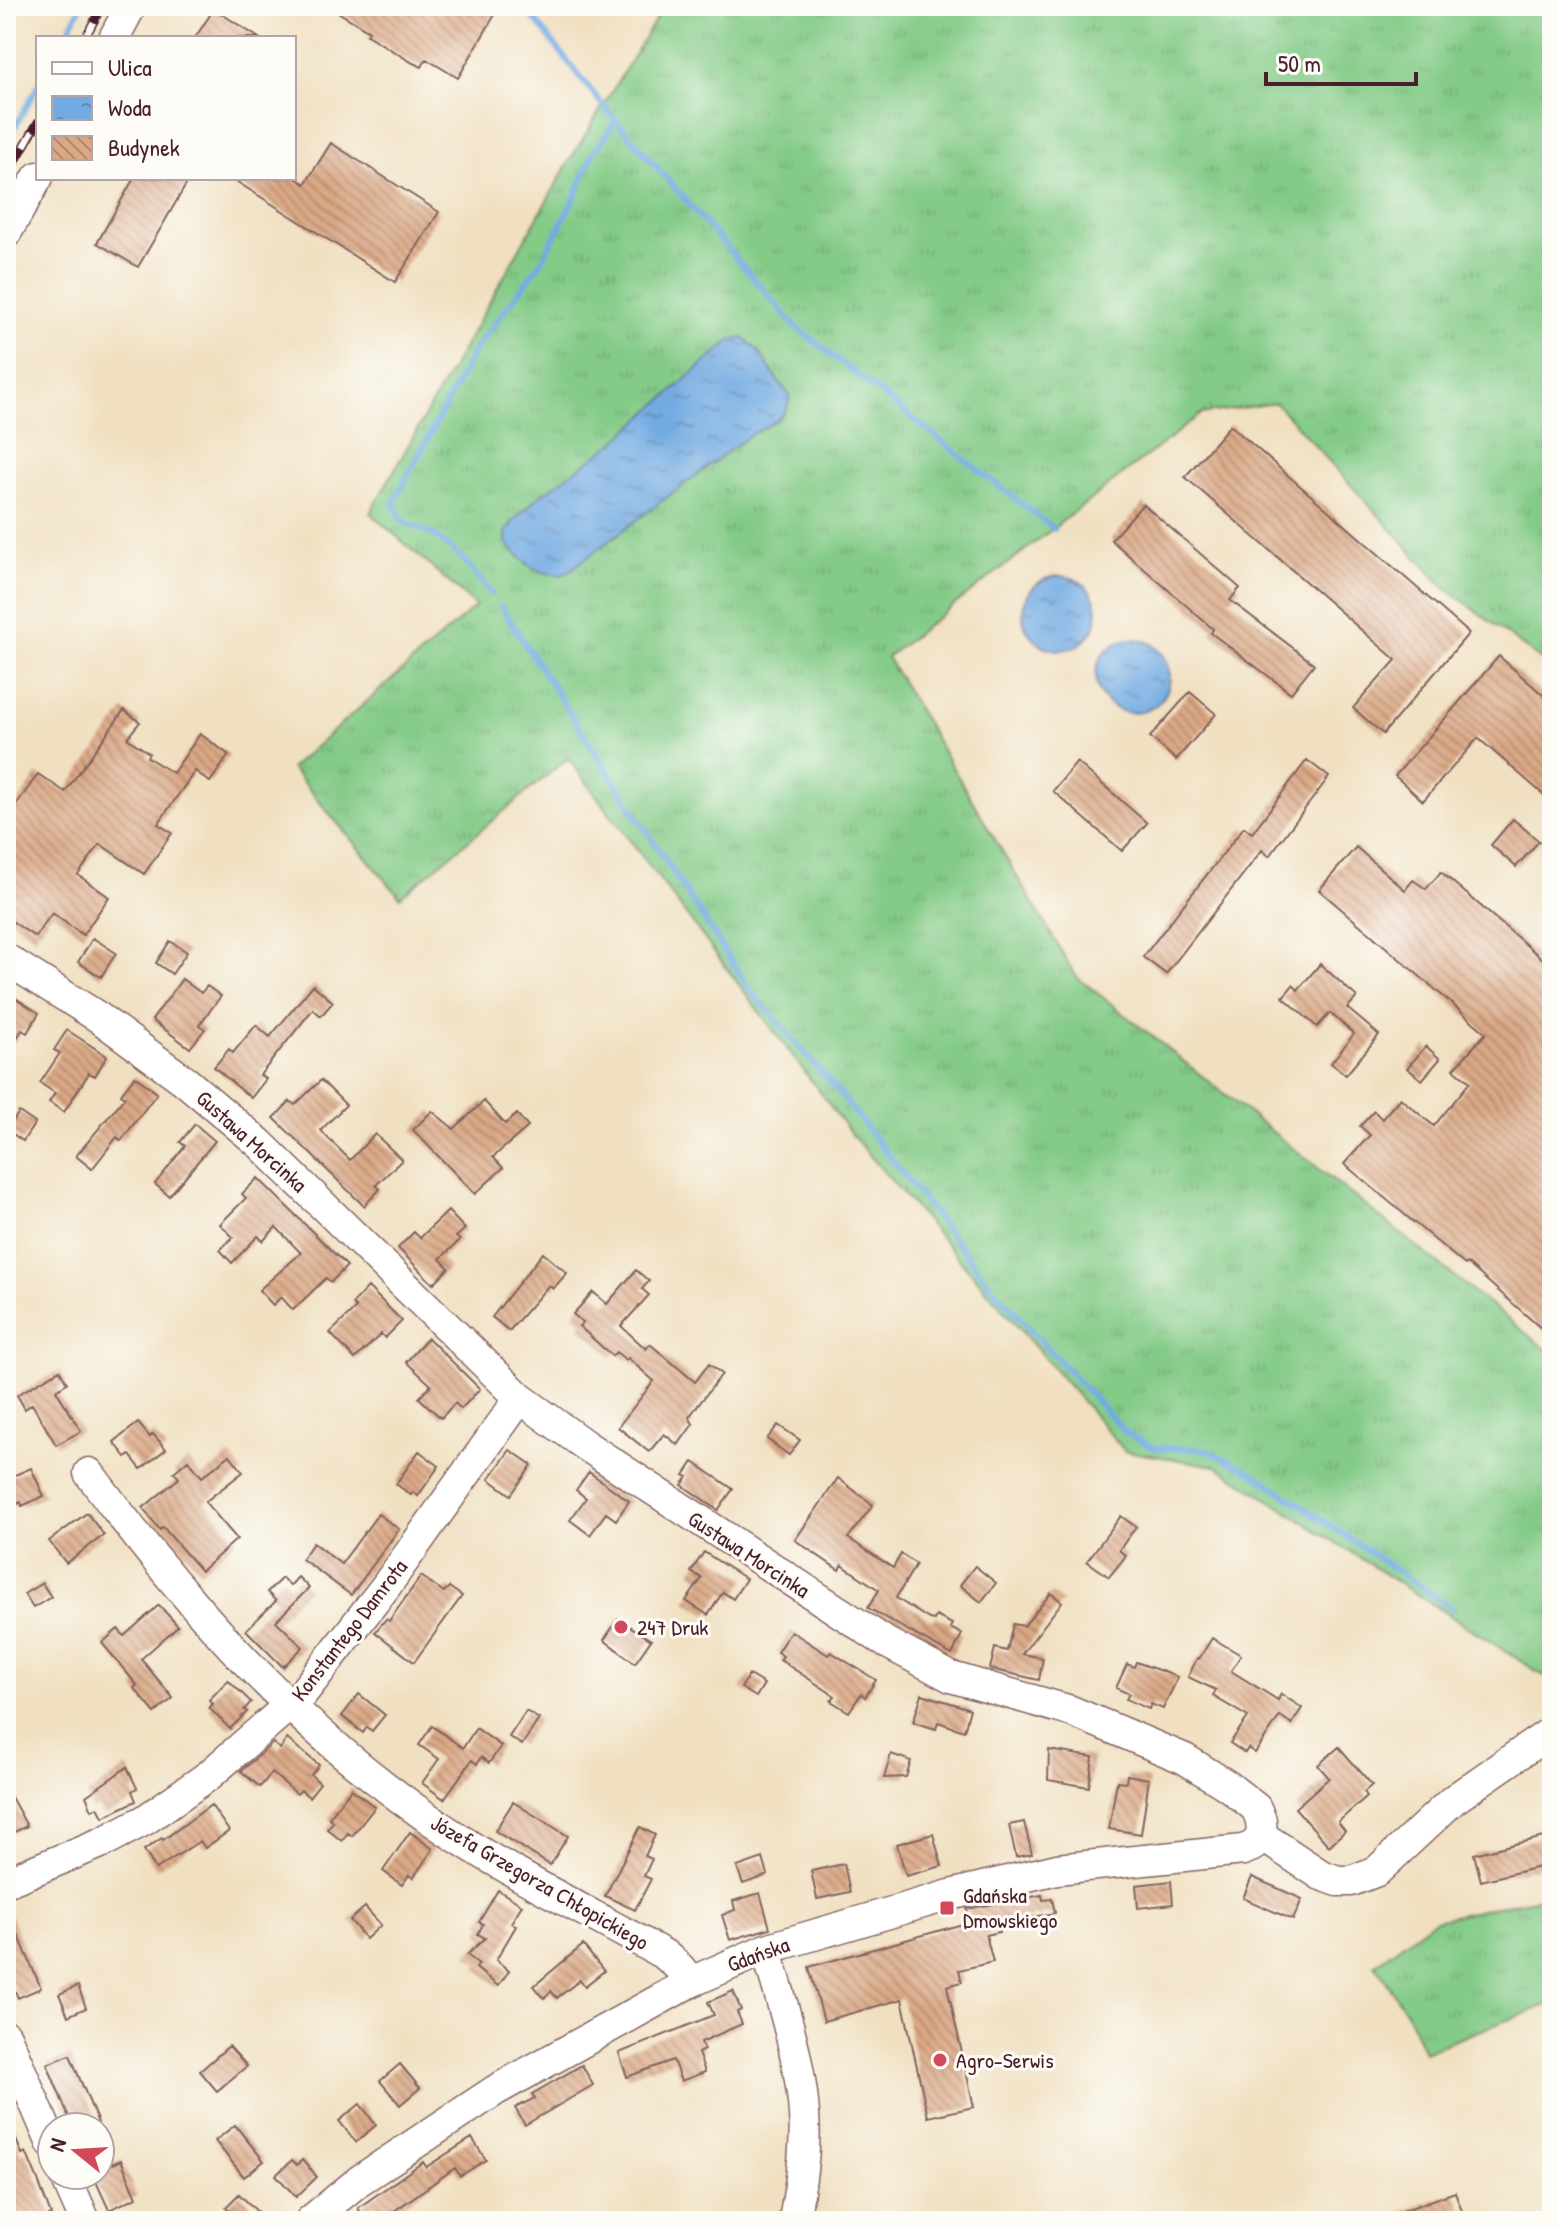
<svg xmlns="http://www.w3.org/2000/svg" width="1558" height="2227" viewBox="0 0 1558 2227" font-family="'Patrick Hand',sans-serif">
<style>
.grass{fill:url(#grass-tufts);stroke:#667559;stroke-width:2}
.water{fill:url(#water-ripples);stroke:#5e6586;stroke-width:2}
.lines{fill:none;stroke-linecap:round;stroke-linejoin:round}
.stream{stroke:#72abe2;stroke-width:6}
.building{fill:url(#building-back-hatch)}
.minor-casing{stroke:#846360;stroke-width:33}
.minor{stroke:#fff;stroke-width:30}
.rail-casing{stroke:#4a1f2b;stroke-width:9}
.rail{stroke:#fdfcf7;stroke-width:6;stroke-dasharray:18;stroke-linecap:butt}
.poi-dot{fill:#d1495b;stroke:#fdfcf7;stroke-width:3}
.labels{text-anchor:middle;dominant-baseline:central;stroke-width:6;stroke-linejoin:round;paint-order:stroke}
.street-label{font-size:22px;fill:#4a1f2b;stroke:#fdfcf7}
.poi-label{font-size:22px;fill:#4a1f2b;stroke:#fdfcf7;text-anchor:start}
</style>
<defs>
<pattern id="grass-tufts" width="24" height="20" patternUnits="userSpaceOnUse" patternTransform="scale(2)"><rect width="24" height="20" fill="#83cb87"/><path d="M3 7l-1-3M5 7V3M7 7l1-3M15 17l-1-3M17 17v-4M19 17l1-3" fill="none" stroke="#73ae75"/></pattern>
<pattern id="water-ripples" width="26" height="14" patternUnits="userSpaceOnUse" patternTransform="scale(2)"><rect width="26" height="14" fill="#72abe2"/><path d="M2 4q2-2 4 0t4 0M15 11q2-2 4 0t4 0" fill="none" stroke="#608bb7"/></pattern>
<pattern id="building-back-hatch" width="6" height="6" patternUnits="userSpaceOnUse" patternTransform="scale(2)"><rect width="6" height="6" fill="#daa885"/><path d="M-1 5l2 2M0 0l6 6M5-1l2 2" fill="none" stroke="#b3886d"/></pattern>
</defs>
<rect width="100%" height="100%" fill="#fdfcf7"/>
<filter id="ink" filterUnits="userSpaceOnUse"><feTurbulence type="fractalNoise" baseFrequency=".0125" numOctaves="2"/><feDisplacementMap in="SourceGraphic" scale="16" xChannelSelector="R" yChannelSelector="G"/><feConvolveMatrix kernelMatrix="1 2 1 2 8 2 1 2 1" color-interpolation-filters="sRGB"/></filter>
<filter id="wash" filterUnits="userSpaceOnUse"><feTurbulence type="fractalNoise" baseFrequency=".006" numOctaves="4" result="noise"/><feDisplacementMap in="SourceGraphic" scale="32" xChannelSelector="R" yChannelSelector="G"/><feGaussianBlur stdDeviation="1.8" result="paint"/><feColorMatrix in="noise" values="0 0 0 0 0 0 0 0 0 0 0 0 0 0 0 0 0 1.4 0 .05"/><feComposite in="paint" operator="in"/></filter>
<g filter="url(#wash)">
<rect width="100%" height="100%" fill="#f0e0c1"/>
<path class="grass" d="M664,6H1552V668L1443,586L1276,403L1201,414L887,657L1076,976L1552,1354V1681L1216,1466L1125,1451L853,1136L568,758L400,897L291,768L476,606L370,513L567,165Z
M1552,1895V2003L1424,2052L1409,2017L1375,1964L1435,1920Z"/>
<path class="water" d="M742,338C764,349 772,379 790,395C788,420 770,424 750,435L565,574C540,578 522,561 506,543V533L513,521L536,499L613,443L732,339Z
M1023 613a37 37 0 1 1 74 0a37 37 0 1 1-74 0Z
M1096 676a37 37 0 1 1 74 0a37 37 0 1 1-74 0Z"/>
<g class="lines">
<path class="stream" d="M524,6L601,103L796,327L1054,529
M65,38L81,6
M6,142L38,86
M492,594L462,558L437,537L401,520L394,502L475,349L541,263L575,196L593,154L616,120
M501,607L750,990L841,1095L995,1291L1126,1433L1154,1448L1205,1449L1253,1473L1452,1608"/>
</g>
<g id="blocks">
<path class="building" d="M328,6H500L458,78L426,59L422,67L413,63L367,35L369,31Z
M214,9L259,38H195Z
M331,143L439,212L395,282L231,178H296L305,184Z
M134,178H190L138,267L97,243Z
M1230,425L1469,633L1383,734L1353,708L1396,660L1185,477Z
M1143,504L1240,588L1230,600L1314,664L1291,693L1211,633L1213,629L1111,540Z
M1499,656L1552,703V802L1478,738L1423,801L1395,776Z
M1190,692L1216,714L1176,760L1150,737Z
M124,710L140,722L127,738L149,753L147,757L173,773L200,734L229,755L210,782L195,771L158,824L172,833L144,874L100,844L78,875L109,897L83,935L52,913L35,937L6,917V819L38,774L65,792Z
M1307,760L1329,777L1269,856L1262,850L1166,974L1143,957L1244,827L1252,833Z
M1077,762L1147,823L1122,851L1053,791Z
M1513,819L1539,841L1516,867L1491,845Z
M1356,847L1405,890L1413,880L1426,889L1441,872L1552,967V1338L1467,1263L1465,1265L1344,1164L1370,1135L1360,1126L1374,1111L1382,1119L1400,1098L1434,1126L1470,1082L1454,1069L1486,1033L1319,890Z
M93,938L116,953L101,977L78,962Z
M170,941L187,952L172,974L156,963Z
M1320,964L1357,997L1347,1008L1379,1035L1346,1075L1331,1063L1354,1034L1330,1013L1317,1027L1283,997L1293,985L1298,990Z
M182,979L201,993L207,986L221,996L199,1025L205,1029L190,1048L152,1020Z
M313,985L333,1002L321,1016L313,1009L260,1075L266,1079L251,1098L214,1067L229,1049L233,1053L256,1025L270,1037Z
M6,992L39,1013L27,1033L22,1030L6,1055Z
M67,1030L107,1056L95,1076L89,1073L64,1112L49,1102L55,1093L40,1083L60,1053L54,1050Z
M1426,1046L1440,1059L1422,1080L1407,1068Z
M135,1076L157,1093L121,1141L117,1137L92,1169L76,1156L125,1097L121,1094Z
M321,1080L346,1105L321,1130L325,1135L350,1160L375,1134L402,1160L376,1185L380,1189L364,1206L274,1118L290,1101L295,1105Z
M484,1101L505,1124L517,1114L528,1127L493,1157L503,1168L475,1194L413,1130L432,1111L454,1129Z
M19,1112L35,1123L23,1141L7,1130Z
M195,1124L215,1141L169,1196L155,1184L185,1146L180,1142Z
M258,1178L347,1266L331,1282L326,1278L293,1310L281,1297L273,1305L259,1290L301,1253L276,1227L263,1241L258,1236L232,1263L220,1250L233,1237L220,1224L246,1198L242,1194Z
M448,1211L465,1229L456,1237L460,1240L440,1259L449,1268L433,1284L398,1248L414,1232L420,1238Z
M543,1253L567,1273L553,1289L549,1285L509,1331L492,1317Z
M636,1270L649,1281L642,1289L649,1295L621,1326L646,1349L650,1344L695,1382L709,1364L722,1374L689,1417L693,1424L678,1445L664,1434L649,1452L618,1427L654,1381L628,1358L626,1360L616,1352L612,1356L579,1326L583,1323L573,1314L593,1292L607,1304Z
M368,1287L402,1321L385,1338L381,1334L355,1359L330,1333L356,1308L352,1304Z
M428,1338L480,1389L461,1409L455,1403L441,1418L419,1398L431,1385L406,1362Z
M60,1370L67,1383L56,1390L81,1431L56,1445L32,1404L25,1409L17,1395Z
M138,1423L150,1437L153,1434L166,1449L141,1469L130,1455L126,1457L114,1442Z
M778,1425L800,1440L789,1455L767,1439Z
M510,1450L532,1465L511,1495L489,1479Z
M419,1451L439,1466L418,1496L413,1492L411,1495L396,1484Z
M230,1455L243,1472L205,1502L237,1539L201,1571L163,1527L160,1530L143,1508L179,1478L174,1472L188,1460L202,1477Z
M693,1462L733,1489L718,1510L682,1485L688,1477L684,1475Z
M31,1468L44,1496L22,1506L21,1502L6,1509V1479Z
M589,1472L629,1501L616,1520L606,1513L590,1535L570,1520L586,1498L576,1490Z
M838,1478L873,1505L848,1538L893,1568L901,1554L916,1564L896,1598L929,1619L934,1620L936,1616L952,1624L950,1628L962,1634L952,1655L868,1608L879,1590L842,1565L839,1570L795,1540Z
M87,1513L104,1535L66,1563L49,1541Z
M378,1514L399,1529L351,1595L302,1559L313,1543L341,1564Z
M1121,1516L1136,1527L1119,1550L1126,1556L1109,1577L1087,1561Z
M704,1552L746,1579L733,1599L723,1592L708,1615L686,1601L702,1578L691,1572Z
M975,1566L996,1583L981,1602L960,1585Z
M421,1576L444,1592L449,1587L462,1596L414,1662L375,1632L386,1619L389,1621Z
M298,1577L309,1588L276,1621L303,1647L283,1667L246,1630L276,1601L267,1592L282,1578L290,1586Z
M42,1583L51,1597L33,1608L24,1594Z
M1051,1593L1062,1602L1022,1654L1043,1658L1039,1680L990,1669L995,1648L1007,1651L1013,1624L1024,1626Z
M159,1605L178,1626L141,1659L173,1698L155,1713L134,1688L137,1685L102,1643L118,1629L124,1636Z
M618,1619L651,1640L635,1663L604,1640Z
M791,1631L828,1655L831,1652L876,1680L865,1697L861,1694L849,1712L831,1701L835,1696L780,1660L783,1656L777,1652Z
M1212,1638L1241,1655L1231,1671L1278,1700L1281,1694L1302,1708L1292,1724L1280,1716L1255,1753L1248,1748L1245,1753L1230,1743L1248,1717L1213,1696L1216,1690L1188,1677L1197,1658L1199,1659Z
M1136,1662L1178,1677L1163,1709L1151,1704L1149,1709L1137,1704L1126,1699L1129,1694L1116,1688L1127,1664L1134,1667Z
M749,1675L764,1684L756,1697L741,1688Z
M228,1680L251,1702L244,1710L247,1712L230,1729L209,1708L213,1704L209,1700Z
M359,1694L385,1715L372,1731L367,1727L363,1733L342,1716Z
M922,1694L970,1709L964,1731L938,1722L936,1729L913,1722Z
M526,1711L539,1719L522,1745L509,1737Z
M432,1726L463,1748L476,1728L501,1746L489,1763L481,1757L477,1764L472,1760L444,1799L422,1783L439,1759L419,1745Z
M287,1739L319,1765L311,1775L320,1783L309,1797L301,1790L297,1794L272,1773L260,1787L241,1771L273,1743L280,1749Z
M1339,1747L1372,1785L1364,1792L1367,1796L1338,1822L1345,1831L1329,1846L1295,1808L1329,1778L1318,1765Z
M1049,1750L1093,1757L1089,1787L1048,1780Z
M891,1754L911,1761L906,1777L884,1778Z
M127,1767L137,1788L132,1791L136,1801L103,1817L98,1807L92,1810L86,1796Z
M1127,1775L1149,1779L1141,1834L1109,1829L1117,1781L1126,1782Z
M6,1788L27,1826L6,1836Z
M351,1789L375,1807L352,1836L348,1833L342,1841L327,1829L333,1822L329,1818Z
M513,1802L568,1836L550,1865L495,1831Z
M211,1805L229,1831L205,1848L200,1841L156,1869L144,1850L162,1838L163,1840Z
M1024,1822L1032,1854L1016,1857L1009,1825Z
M640,1827L655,1835L645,1856L652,1859L644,1876L651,1879L635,1910L605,1896Z
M410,1832L433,1849L413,1878L409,1875L402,1885L383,1871Z
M933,1834L942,1866L906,1876L897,1844Z
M1552,1835V1864L1481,1881L1474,1854Z
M763,1858L768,1875L743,1884L737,1867Z
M844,1864L850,1892L817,1899L811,1871Z
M1252,1877L1302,1899L1293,1920L1243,1898Z
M1171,1881L1173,1904L1138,1908L1136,1885Z
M498,1890L522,1905L511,1923L516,1926L496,1960L509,1971L498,1986L476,1968L479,1964L467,1955L485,1938L478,1934L483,1924L479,1922Z
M760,1893L770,1928L730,1940L722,1915L735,1910L733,1901Z
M1042,1895L1043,1900L1052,1899L1055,1913L997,1924L999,1932L986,1935L993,1962L959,1970L962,1982L947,1986L974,2107L928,2117L902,1999L824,2021L809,1967L970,1922L967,1909Z
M6,1906L41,1988L18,1998L6,1970Z
M365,1907L381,1925L366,1939L350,1920Z
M583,1945L604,1971L585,1986L580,1980L557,1998L551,1991L544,1998L534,1986Z
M78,1986L86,2008L68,2016L59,1994Z
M733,1991L741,2010L737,2012L742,2024L701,2042L704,2050L698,2053L705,2072L681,2081L673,2060L627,2077L619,2053L714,2015L708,2002Z
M229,2046L247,2066L217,2091L200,2071Z
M70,2055L98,2123L88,2127H73L47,2064Z
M400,2064L420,2088L400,2105L380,2081Z
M582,2065L593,2085L525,2125L515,2108L535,2098L532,2094Z
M360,2104L376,2125L356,2142L339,2121Z
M6,2115L22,2154L26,2152L37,2178L51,2215L45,2217L47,2221H11L6,2208Z
M235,2125L264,2161L244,2177L215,2141Z
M472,2138L486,2160L460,2176L455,2168L380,2221H366L358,2208L423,2162L426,2167Z
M121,2160L137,2197L109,2210L93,2175H100V2169Z
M292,2160L297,2165L302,2160L317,2177L296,2197L276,2175Z
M1455,2192L1466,2221H1380V2219Z
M239,2194L267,2221H223L232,2212L226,2207Z"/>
</g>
</g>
<g filter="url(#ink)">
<use href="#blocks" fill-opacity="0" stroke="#846360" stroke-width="2"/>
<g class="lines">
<defs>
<path id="minor" d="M114,38L131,6
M6,233L38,177
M6,959L98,1017L185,1081L259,1143L520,1398L585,1445L887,1643L951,1677L1071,1711L1185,1759L1228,1786L1256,1808L1261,1820L1262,1836
M89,1473C195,1616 303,1736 453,1835C521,1879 594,1915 665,1955L680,1968L691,1982
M1262,1836L1321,1875L1338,1881H1351L1377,1871L1453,1800L1552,1731
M6,1882L103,1842L145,1820L208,1776L302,1694L386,1586L520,1398
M766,1949C784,2007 809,2087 804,2148C803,2172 798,2197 794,2221
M6,2036L52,2144
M65,2175L85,2221
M310,2221L360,2180L496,2090L691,1982L766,1949L950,1895L1057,1869L1243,1850L1253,1846L1262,1836"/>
</defs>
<use href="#minor" class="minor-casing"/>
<use href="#minor" class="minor"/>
<defs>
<path id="rail" d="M85,38L102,6
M6,178L38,122"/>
</defs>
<use href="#rail" class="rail-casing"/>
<use href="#rail" class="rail"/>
</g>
</g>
<g class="poi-dot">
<circle cx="621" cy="1627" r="8"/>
<rect x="939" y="1900" width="16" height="16" rx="4"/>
<circle cx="940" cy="2060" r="8"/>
</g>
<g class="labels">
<g class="street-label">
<text transform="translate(252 1141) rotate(42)">Gustawa Morcinka</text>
<text transform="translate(749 1554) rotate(33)">Gustawa Morcinka</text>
<text transform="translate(349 1630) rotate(-52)">Konstantego Damrota</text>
<text transform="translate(540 1882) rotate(30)">Józefa Grzegorza Chłopickiego</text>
<text transform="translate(758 1954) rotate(-20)">Gdańska</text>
</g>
<g class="poi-label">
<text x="637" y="1627">247 Druk</text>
<text x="963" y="1895">Gdańska<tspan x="963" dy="25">Dmowskiego</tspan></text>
<text x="956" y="2060">Agro-Serwis</text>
</g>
</g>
<rect width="1558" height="2227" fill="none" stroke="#fdfcf7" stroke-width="32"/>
<rect x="36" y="36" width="260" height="144" fill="#fdfcf7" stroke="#b5a4a5" stroke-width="2"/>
<rect x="52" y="62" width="40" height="12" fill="#ffffff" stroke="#b5a4a5" stroke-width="2"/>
<text x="108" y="76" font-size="24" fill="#4a1f2b">Ulica</text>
<rect x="52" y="96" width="40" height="24" fill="url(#water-ripples)" stroke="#b5a4a5" stroke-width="2"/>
<text x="108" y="116" font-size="24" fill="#4a1f2b">Woda</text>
<rect x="52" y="136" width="40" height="24" fill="url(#building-back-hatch)" stroke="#b5a4a5" stroke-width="2"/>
<text x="108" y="156" font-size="24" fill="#4a1f2b">Budynek</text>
<g transform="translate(76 2151) rotate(288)"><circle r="38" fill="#fdfcf7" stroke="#b5a4a5" stroke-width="2"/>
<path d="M0-6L14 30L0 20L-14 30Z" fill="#d1495b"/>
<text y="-12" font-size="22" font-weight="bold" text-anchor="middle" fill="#4a1f2b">N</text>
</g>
<path d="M1266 72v12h150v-12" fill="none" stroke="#4a1f2b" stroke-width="4"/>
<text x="1278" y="72" font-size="24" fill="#4a1f2b" stroke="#fdfcf7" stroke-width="6" paint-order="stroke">50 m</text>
</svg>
